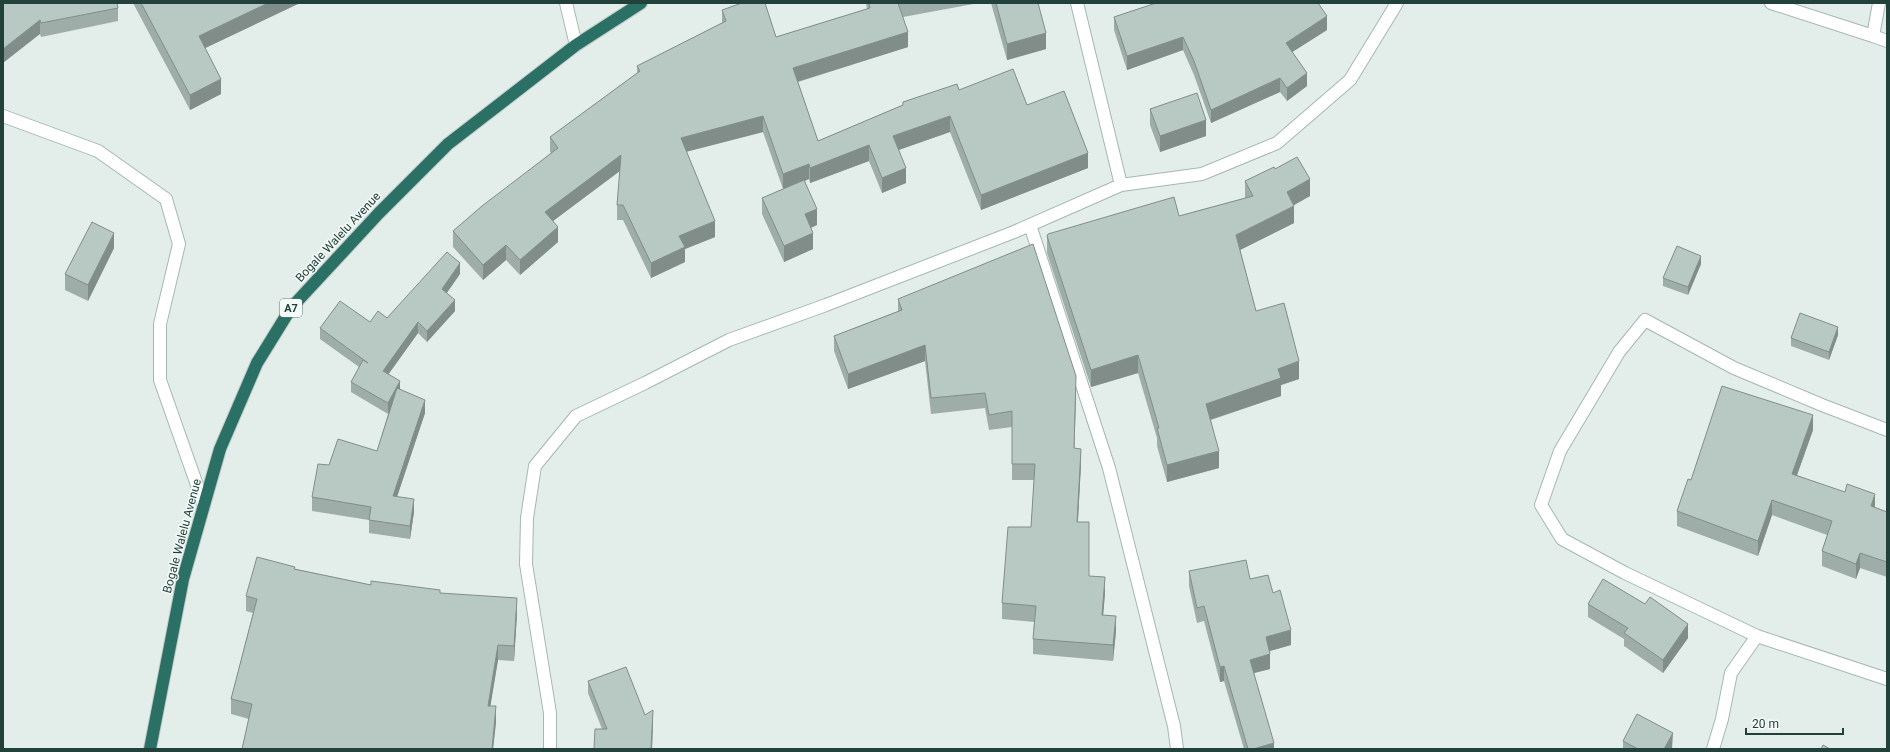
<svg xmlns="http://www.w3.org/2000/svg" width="1890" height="752" viewBox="0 0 1890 752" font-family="Roboto,sans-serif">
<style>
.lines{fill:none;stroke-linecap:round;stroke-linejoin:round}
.street-casing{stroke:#a5b7b2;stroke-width:14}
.highway-casing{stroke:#c1cac8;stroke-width:14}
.street{stroke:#fff;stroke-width:12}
.highway{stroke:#2a7065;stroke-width:12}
.wall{fill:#9eada8}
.shaded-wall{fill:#818d88}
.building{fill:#b8c9c3;stroke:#818d88}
.labels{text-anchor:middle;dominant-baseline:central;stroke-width:3;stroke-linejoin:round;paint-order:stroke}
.shield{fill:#f4faf7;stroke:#607873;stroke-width:1}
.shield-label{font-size:11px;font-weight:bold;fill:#21413a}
.street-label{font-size:12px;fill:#21413a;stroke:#f4faf7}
</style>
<rect width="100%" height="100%" fill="#e3eeea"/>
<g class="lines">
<defs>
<path id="street" d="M566,3L576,45
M1771,3L1873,36
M1879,3L1873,36L1887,41
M3,116L98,151L166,199L179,244L160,324V380L204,505
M1121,185L1202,174L1277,143L1350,80L1397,3
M1030,225L1109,468L1174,726L1177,749
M1887,430L1822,405L1734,368L1645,320L1619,352L1560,451L1541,505L1562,539L1625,573L1757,636L1887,679
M550,749V713L526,564L527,518L535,466L576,416L645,383L729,340L826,305L1014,232L1121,185L1077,3
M1713,749L1722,719L1731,673L1757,636"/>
<path id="highway" d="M150,749L183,579L220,449L257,363L291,308L379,213L448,144L576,45L641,3"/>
</defs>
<use href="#street" class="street-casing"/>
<use href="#highway" class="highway-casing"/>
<use href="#street" class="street"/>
<use href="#highway" class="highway"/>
</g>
<path class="wall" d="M3,3L118,8V21L41,37L40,34Z
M133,3H300L205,48L221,94L190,110Z
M866,3H979L903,17L908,47L798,82L818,141L903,105V102L959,90L1027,105L1088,168L981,210L950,132L898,150L906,183L882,193L869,161L810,183L809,179L805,181L817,225L811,228L813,249L784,262L762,214V198L783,189L763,132L686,152L715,237L685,249V262L651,278L623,220H617V205L620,171L553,221L558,242L520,275L506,260L483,280L453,247V231L551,153L550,152V137L637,73V66L722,23V10L776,37L867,9Z
M991,3H1038L1046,49L1007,60Z
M1114,17L1327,30L1292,52L1307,86L1287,101L1280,92L1211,123L1194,75L1183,50L1127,70L1114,30Z
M1150,109L1206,136L1160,152L1150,125Z
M1275,169L1310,196L1294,205V223L1240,250L1256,311L1299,379L1281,385V396L1211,420L1219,468L1167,482L1157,446V438L1138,373L1091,387L1047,253V236L1179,216L1245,198V181Z
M114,248L88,301L65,290V274Z
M1701,264L1688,295L1663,286V278Z
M460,274L446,293L455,311L427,342L418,333L388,374L400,389L425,413L397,496L414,512L410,539L369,533V520L312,511V497L329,465L377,451L389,411L388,414L351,392V382L359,367L320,339V328L370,322L387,318Z
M898,299L1076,392L1074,448L1081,464L1078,522L1089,576L1105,593L1103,615L1116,631L1113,661L1033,654V639L1034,622L1002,619V603L1031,527L1034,480H1012V427L989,430L985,408L931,414L925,361L848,389L834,351V336L898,311Z
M1838,335L1829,360L1791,346V338Z
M1813,430L1797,475L1887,512V577L1860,568L1856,579L1822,566V551L1827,535L1772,515L1758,556L1677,526V511L1691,480Z
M295,569L371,585L440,593L517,614L514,661L498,660L490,706L496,722L493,749H242L249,719L231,714V699L253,613L246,611V596Z
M1189,571L1250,579L1273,593L1291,645L1269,651L1270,669L1254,673L1274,749H1244L1224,681L1220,682L1204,621L1197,623L1189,586Z
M1588,604L1688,638L1663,673L1624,646V639L1588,617Z
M588,681L645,715L653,722L652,749L602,729L588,693Z
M1623,741L1673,749H1623Z"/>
<path class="shaded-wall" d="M268,3H300L199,51V36Z
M1327,16V30L1286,56V43Z
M40,20V34L3,63V49Z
M908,32V47L793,83V68Z
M1046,33V49L1007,60V44Z
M1183,37V50L1127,70V56Z
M1307,73V86L1287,101V88Z
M1280,78V92L1211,123V110Z
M221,79V94L190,110V95Z
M763,116V132L681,153V138Z
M950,116V132L893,152V136Z
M1206,120V136L1160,152V136Z
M869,145V161L810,183V168Z
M1088,153V168L981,210V195Z
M621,155V170L545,227V212Z
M809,164V179L783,189V174Z
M906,168V183L882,193V178Z
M1310,179V196L1287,209V192Z
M1294,206V223L1236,252V235Z
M817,209V225L805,230V214Z
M715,221V237L685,249V262L651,278V263L679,236Z
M558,227V242L520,275V260Z
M114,233V248L88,301V285Z
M813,233V249L784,262V246Z
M506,245V260L483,280V265Z
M1701,256V264L1688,295V287Z
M460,263V274L442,300V289Z
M455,300V311L427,342V331Z
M418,322V333L383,382V371Z
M1838,327V335L1829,360V352Z
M925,345V361L848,389V374Z
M1138,355V373L1091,387V370Z
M1299,361V379L1281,385V396L1206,421V404L1278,369Z
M1076,376V392L1074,464V448Z
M400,381V392L388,414V403Z
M425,400V413L393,509V496Z
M1813,415V430L1792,489V474Z
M1081,449V464L1077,537V522Z
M1219,451V468L1167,482V465Z
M1875,494V509L1871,506Z
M414,499V512L410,539V526Z
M1772,500V515L1758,556V541Z
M1860,553V568L1856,579V564Z
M1105,577V593L1102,630V615Z
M517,598V614L514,661V646Z
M1116,616V631L1113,661V645Z
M1688,624V638L1663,673V660Z
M1291,630V645L1266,652V637Z
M498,645V660L488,721V706Z
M1270,654V669L1250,674V660Z
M1224,666V681L1220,682V667Z
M496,706V722L493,749H492Z
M653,710V722L652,749H651Z
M1673,733L1672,749H1664Z
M1274,743V749H1253Z"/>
<path class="building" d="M3,3H117L118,8L41,23L40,20L3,49Z
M141,3H268L199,36L221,79L190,95Z
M742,3H765L776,37L870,8L869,3H898L908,32L793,68L818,141L903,105V102L957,84L959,90L1013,69L1027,105L1064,91L1088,153L981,195L950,116L893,136L906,168L882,178L869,145L810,168L809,164L783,174L763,116L681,138L715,221L679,236L685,247L651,263L623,205H617L621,155L545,212L558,227L520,260L506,245L483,265L453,231L482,206L558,148L550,137L640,71L637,66L726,21L722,10Z
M996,3H1038L1046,33L1007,44Z
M1156,3H1318L1327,16L1286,43L1307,73L1287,88L1280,78L1211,110L1194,61L1183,37L1127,56L1114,17Z
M1197,93L1206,120L1160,136L1150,109Z
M1297,157L1310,179L1287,192L1294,206L1236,235L1256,311L1284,303L1299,361L1278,369L1281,378L1206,404L1219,451L1167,465L1157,428H1159L1138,355L1091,370L1047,236L1048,234L1174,197L1179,216L1253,196L1245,181L1274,167L1275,169Z
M804,180L817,209L805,214L813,233L784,246L762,198Z
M92,222L114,233L88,285L65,274Z
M1033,244L1076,376L1074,448L1081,449L1077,522H1089V576L1105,577L1102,615L1116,616L1113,645L1033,639L1036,606L1002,603L1008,527H1031L1035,464H1012V411L989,415L985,393L931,398L925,345L848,374L834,336L902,310L898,299Z
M1677,246L1701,256L1688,287L1663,278Z
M447,252L460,263L442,289L455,300L427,331L418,322L383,371L400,381L388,403L351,382L363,360L368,363L320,328L340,301L370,322L378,311L387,318Z
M1800,313L1838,327L1829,352L1791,338Z
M1722,386L1813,415L1792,474L1845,492L1847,484L1875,494L1871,506L1887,512V562L1860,553L1856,564L1822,551L1832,521L1772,500L1758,541L1677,511L1688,479L1691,480Z
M397,388L425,400L393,496L414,499L410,526L369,520L371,507L312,497L318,464L329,465L338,439L377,451Z
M257,557L295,567L294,569L371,585V581L440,590V593L517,598L514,646L498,645L488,706H496L492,749H242L252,704L231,699L257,599L246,596Z
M1246,560L1250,579L1268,575L1273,593L1280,590L1291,630L1266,637L1270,654L1250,660L1274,743L1253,749H1248L1224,666L1220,667L1204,606L1197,608L1189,571Z
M1603,579L1645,604L1650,597L1688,624L1663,660L1624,633L1628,628L1588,604Z
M626,667L645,715L653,710L651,749H594L595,729H607L588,681Z
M1637,714L1673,733L1664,749H1638L1623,741Z
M1823,745L1830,749H1821Z"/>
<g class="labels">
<rect class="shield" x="280" y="299" width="22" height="18" rx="3"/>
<g class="shield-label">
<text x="291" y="308">A7</text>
</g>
<g class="street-label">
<text transform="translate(338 237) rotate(-47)">Bogale Walelu Avenue</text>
<text transform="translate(182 536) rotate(-75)">Bogale Walelu Avenue</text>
</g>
</g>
<rect width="1890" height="752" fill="none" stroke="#21413a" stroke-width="8"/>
<path d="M1746 728v6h97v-6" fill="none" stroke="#21413a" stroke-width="2"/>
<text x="1752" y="728" font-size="12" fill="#21413a" stroke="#f4faf7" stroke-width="3" paint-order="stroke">20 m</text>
</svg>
